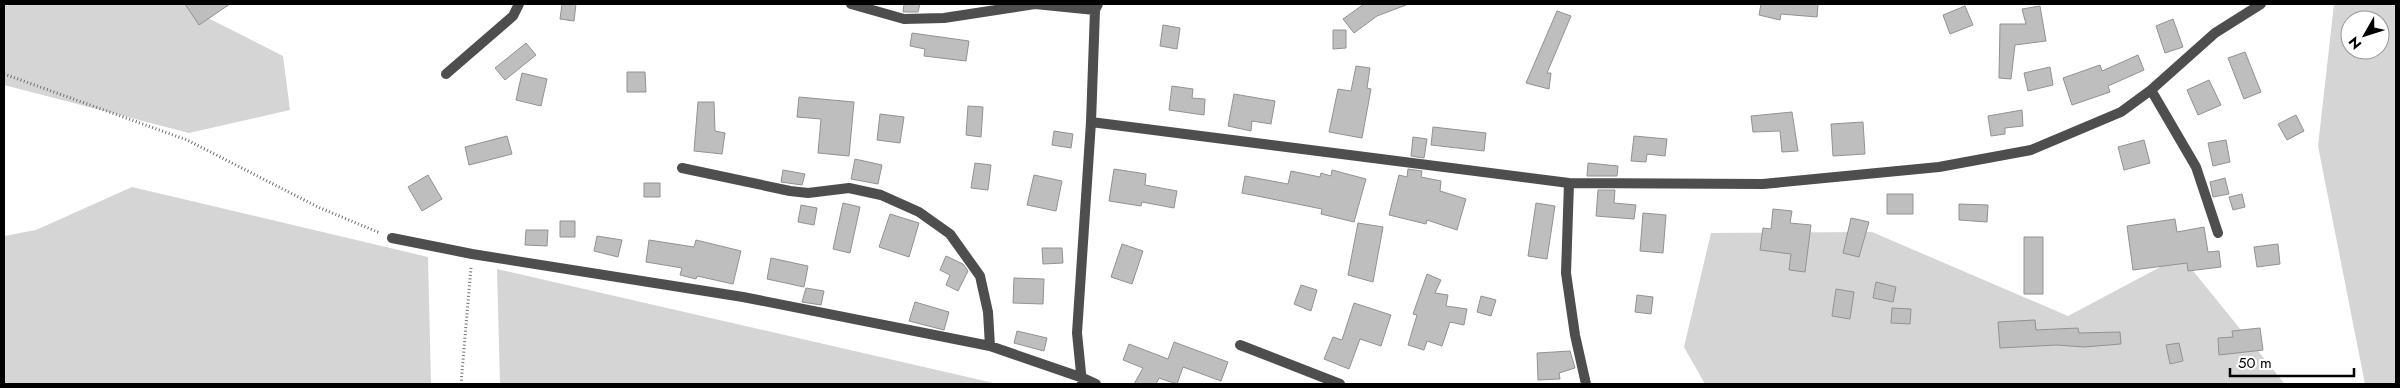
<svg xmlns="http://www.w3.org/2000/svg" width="2400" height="388" viewBox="0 0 2400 388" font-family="Jost,sans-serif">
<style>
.green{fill:#d5d5d5;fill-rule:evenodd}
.building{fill:#bebebe;stroke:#929292}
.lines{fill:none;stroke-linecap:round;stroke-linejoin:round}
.path{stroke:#707070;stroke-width:3;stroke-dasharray:1 2.5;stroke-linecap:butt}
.minor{stroke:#4e4e4e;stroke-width:10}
</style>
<rect width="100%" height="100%" fill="#fff"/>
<path class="green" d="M4,4H196L206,17L283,56L290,110L189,133L4,85Z
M2334,4H2396V384H2365L2318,146ZM2350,20H2380V50H2350Z
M132,187L428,257L431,384H4V236L36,230Z
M1872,232L2068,316L2181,256L2284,383L2288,384H1705L1684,347L1711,233Z
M497,269L998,384H500Z"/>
<path class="building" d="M185,4H230L199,25Z
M562,4H576L574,21L560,19Z
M904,4H920L918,12H903Z
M1364,4H1406V5L1377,16L1354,33L1343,19Z
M1761,4H1818L1817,17L1781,14L1780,20L1759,15Z
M1965,6L1973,25L1950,34L1943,15Z
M2040,6L2046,41L2015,45L2011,79L1999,78L2000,24H2026L2022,9Z
M1557,11L1571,16L1547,73H1551L1549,89L1526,83Z
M2173,19L2183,47L2165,53L2156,26Z
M1163,25L1180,28L1177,49L1160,46Z
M1333,30H1346V48L1333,49Z
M912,33L969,41L966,61L924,56L925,49L910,46Z
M526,43L536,55L505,80L495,68Z
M2245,52L2261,92L2244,99L2228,58Z
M2138,55L2144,70L2108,86L2110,92L2072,105L2063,78L2100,65L2102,71Z
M1356,66L1370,68L1367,88L1371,89L1362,138L1329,132L1338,89L1351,91Z
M2050,67L2053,85L2028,91L2024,73Z
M627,72H645L646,92H627Z
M522,73L547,79L541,106L516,100Z
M2209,80L2221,105L2198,115L2187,90Z
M1172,86L1193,89L1192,98L1205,99L1204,115L1169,110Z
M1234,94L1275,101L1271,124L1252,121L1251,131L1228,126Z
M799,97L854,102L849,156L818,153L821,119L797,117Z
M698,102H714L715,131L725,133L722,154L694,151Z
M968,106L983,107L981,137L966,135Z
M2022,110L2023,126L2005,128V134L1991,136L1988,116Z
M1792,112L1798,151L1782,152L1780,131L1753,132L1751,116Z
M880,114L904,117L900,143L877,140Z
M2296,115L2304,131L2287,140L2278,124Z
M1863,122L1865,154L1833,156L1831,124Z
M1433,127L1486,133L1484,151L1431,145Z
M1054,131L1073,134L1071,148L1052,145Z
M507,136L512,154L469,165L465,147Z
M1634,136L1667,139L1665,156L1647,154L1646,162L1631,161Z
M1413,137L1427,139L1424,158L1411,156Z
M2144,140L2150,163L2124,170L2118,147Z
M2226,140L2230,162L2213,166L2208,143Z
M855,159L882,165L878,184L851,179Z
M975,163L991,165L988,190L971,188Z
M1588,163L1618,166L1617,176H1587Z
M1114,169L1146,174L1145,185L1177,191L1174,208L1142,202L1141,206L1109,201Z
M1408,169L1422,171L1421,177L1441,181L1440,191L1466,199L1457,230L1427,220L1426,224L1389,215L1399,175L1407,177Z
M783,170L805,174L802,185L781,182Z
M1332,170L1366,179L1354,222L1321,214L1322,209L1242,193L1245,176L1288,184L1291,171L1320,177L1321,173L1331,176Z
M428,175L442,199L422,211L408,187Z
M1034,175L1062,181L1056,211L1027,205Z
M2225,178L2229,194L2213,197L2210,182Z
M644,183H660V197H644Z
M1598,190H1615L1614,203L1636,205L1634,219L1596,216Z
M1887,194H1913V214H1887Z
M2242,194L2245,207L2233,210L2229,197Z
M843,203L860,207L850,253L833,249Z
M1536,203L1555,206L1547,259L1528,256Z
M1959,204L1988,205L1987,222L1959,220Z
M801,205L817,208L814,225L798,222Z
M1773,209L1792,211L1790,223L1811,225L1805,272L1789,270L1791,254L1760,250L1763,228L1771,229Z
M1643,213L1666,215L1663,253L1640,251Z
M890,214L919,223L909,257L879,247Z
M1851,218L1869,222L1859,257L1843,253Z
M2175,219L2177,232L2204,227L2208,252L2219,251L2221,267L2188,271L2187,263L2133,270L2127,226Z
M560,221H575V237H560Z
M1358,223L1383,227L1373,282L1348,275Z
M526,230H548L547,246L525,245Z
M597,236L622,240L618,257L594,251Z
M2024,237H2043V294H2024Z
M649,240L694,247L696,240L741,251L733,284L697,276L696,279L680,275L682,268L646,262Z
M1122,244L1143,251L1132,284L1111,277Z
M2278,244L2280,264L2257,267L2254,247Z
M1042,248H1062L1063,263L1043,264Z
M946,256L963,264L968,271L958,291L946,285L950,275L940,270Z
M771,258L808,266L804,287L767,279Z
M1427,274L1441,280L1435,293L1448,295L1446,306L1467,309L1464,325L1450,322L1442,346L1427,341L1424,350L1408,345L1417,315L1413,314Z
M1014,278L1044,279L1043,304L1013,303Z
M1876,282L1896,287L1893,302L1873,298Z
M1301,285L1317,290L1311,311L1294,304Z
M806,288L824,291L821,305L802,302Z
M1836,289L1854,292L1850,319L1832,316Z
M1637,295L1653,297L1651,314L1635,312Z
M1481,296L1496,300L1491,316L1477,312Z
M915,302L949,312L944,330L909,321Z
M1354,303L1391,315L1381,346L1360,339L1349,369L1324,359L1333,337L1342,340Z
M1892,308L1911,309L1910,324L1891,323Z
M2035,320L2036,330L2078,328L2079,333L2120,332L2121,344L2084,347L2057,345L2000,348L1998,322Z
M2260,328L2263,350L2219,355L2218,338L2233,337L2232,331Z
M1017,331L1047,338L1044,351L1014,343Z
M1174,342L1228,362L1221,381L1183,367L1177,384L1159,378L1156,384H1134L1143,368L1123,360L1129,344L1168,359Z
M2179,343L2183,361L2170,364L2166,345Z
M1570,351L1575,368L1559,373L1560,379L1538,380L1537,353Z"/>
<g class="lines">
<path class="path" d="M4,74L187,140L318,207L380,233
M461,384L471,267"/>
<path class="minor" d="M851,4L904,19L944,18L1035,4L1095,10
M446,74L513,16L519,4
M2151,90L2196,167L2218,233
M1091,122L1569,183L1763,184L1939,167L2031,150L2121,112L2151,90L2215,33L2261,4
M682,168L790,191L808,193L849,188L881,195L919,212L950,234L980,276L988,312L990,346
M1569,183L1566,273L1575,335L1586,384
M392,238L472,254L743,297L990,346L1083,378L1096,384
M1240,345L1340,384
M1082,383L1077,333L1091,122L1095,10L1098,4"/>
</g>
<rect width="2400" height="388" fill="none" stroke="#000000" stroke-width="10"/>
<g transform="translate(2365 35) rotate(231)"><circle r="24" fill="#ffffff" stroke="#999999"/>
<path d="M0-4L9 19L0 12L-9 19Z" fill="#000000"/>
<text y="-8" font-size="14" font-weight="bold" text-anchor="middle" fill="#000000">N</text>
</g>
<path d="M2230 368v8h124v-8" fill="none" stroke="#000000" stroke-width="2.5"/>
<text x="2238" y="368" font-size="15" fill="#000000" stroke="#ffffff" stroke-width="4" paint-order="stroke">50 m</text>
</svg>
